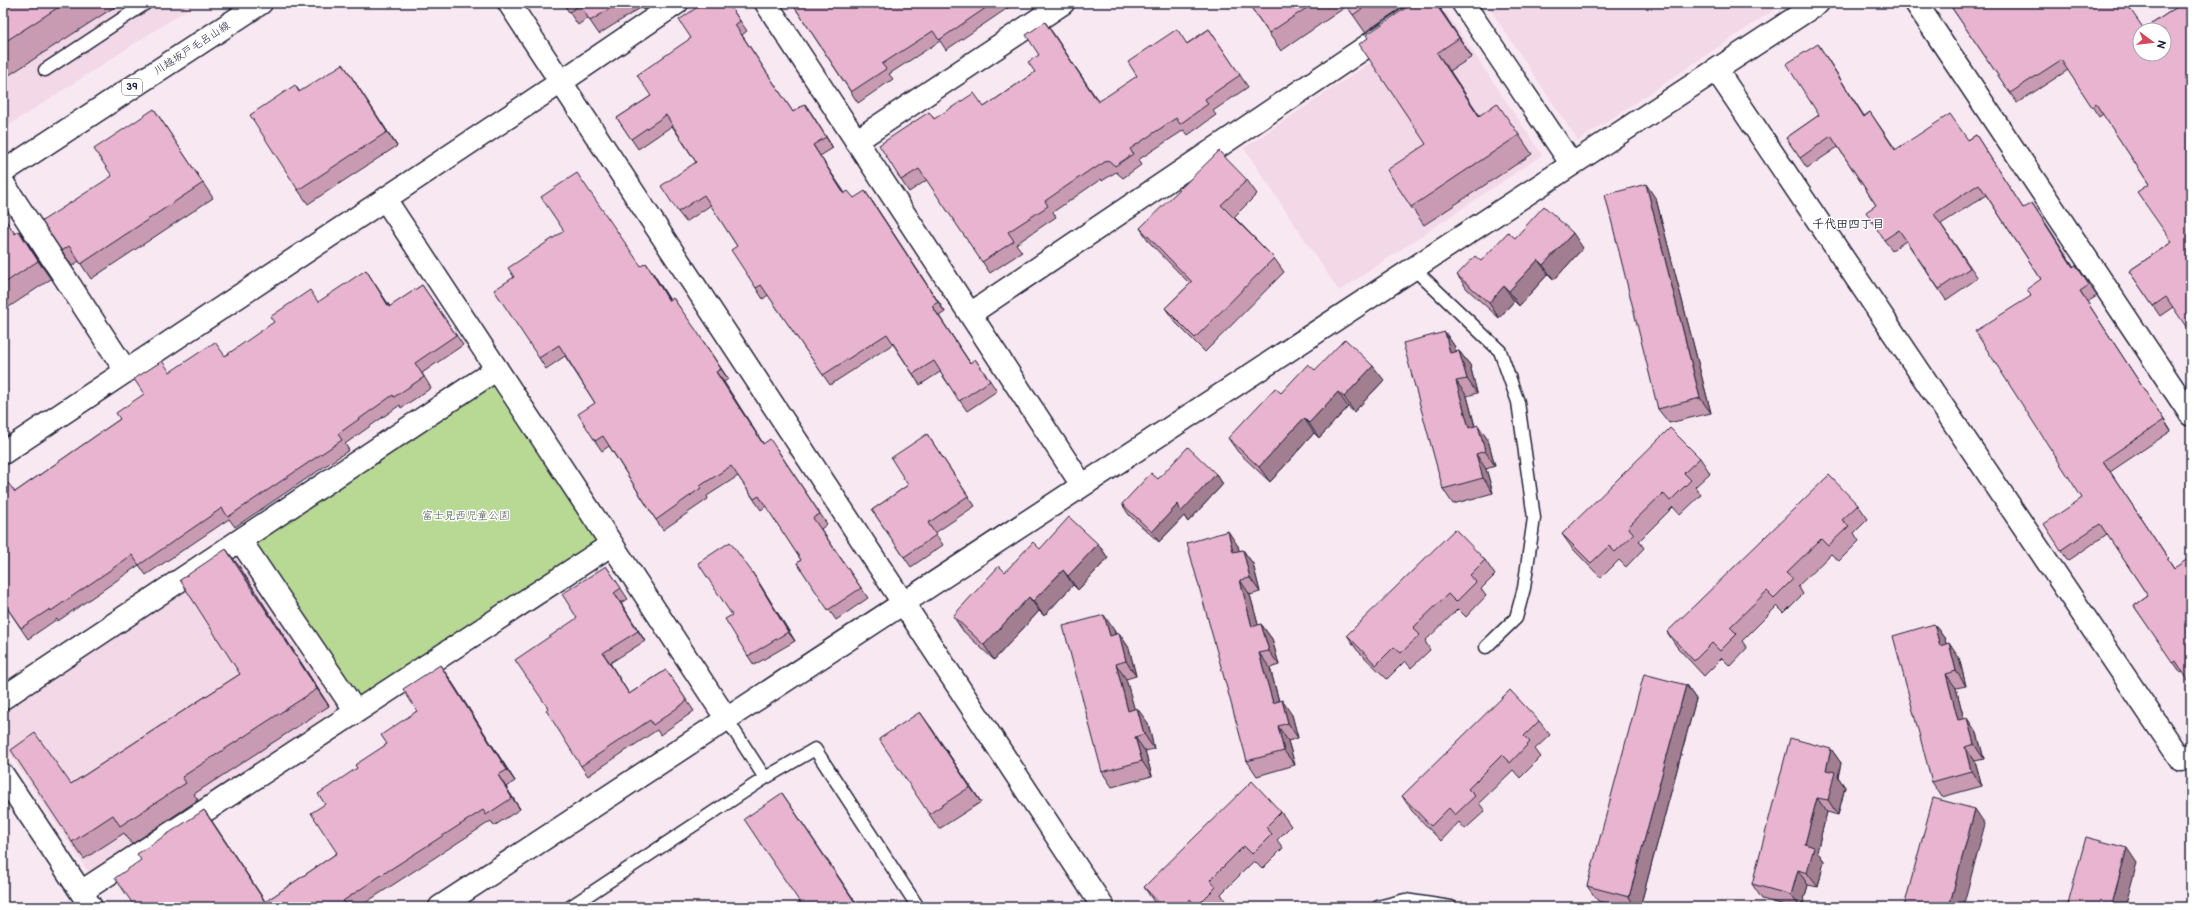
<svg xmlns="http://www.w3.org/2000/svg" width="2194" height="910" viewBox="0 0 2194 910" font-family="'Balsamiq Sans','Klee One',sans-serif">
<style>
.built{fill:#f3d8e7}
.green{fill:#b7d993;stroke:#6c7e67}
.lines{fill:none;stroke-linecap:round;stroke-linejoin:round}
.lane-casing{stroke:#22223b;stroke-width:15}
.street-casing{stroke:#22223b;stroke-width:25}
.primary-casing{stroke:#22223b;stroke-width:25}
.lane{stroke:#fff;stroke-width:12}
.street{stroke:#fff;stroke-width:22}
.primary{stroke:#fff;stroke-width:22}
.wall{fill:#c89bb2;stroke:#22223b}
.shaded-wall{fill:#a27e91;stroke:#22223b}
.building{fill:#e8b4cf;stroke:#22223b;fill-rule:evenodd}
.labels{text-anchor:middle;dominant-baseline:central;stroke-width:3;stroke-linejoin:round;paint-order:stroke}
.shield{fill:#fff;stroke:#646476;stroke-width:1}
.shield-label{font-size:10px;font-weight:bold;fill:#22223b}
.street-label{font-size:11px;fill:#22223b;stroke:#fff}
.park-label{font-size:11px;fill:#4f5955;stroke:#fff}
.neighbourhood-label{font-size:12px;font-weight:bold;fill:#22223b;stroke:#fff}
</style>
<rect width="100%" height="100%" fill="#f8e8f1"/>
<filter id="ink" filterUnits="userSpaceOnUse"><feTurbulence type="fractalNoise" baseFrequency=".025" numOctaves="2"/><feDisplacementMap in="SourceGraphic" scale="8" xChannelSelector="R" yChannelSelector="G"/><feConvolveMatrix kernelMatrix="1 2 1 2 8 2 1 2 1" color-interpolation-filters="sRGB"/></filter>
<g filter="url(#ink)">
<path class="built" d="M3,3H197L3,129Z
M1486,3H1784L1578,141Z
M1446,12L1542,155L1339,291L1244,148Z
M237,557L338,709L90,874L3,743V713Z"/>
<path class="green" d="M497,369L612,544L356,712L240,540Z"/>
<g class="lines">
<defs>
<path id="lane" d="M45,70L146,3
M1413,268L1500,351L1518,402L1534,518L1524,588L1516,618L1486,647
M726,718L765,778L815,749L918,907
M570,907L765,778
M1378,907L1405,900L1451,907"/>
<path id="street" d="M509,3L1103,907
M766,3L1082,485
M1463,3L1571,163
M1916,3L2191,415
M1717,71L2181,760L2191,754
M856,141L1063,3
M3,183L126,371
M385,199L726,718
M970,314L1431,3
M3,453L561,82L677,3
M240,540L356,712
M3,698L497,369
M3,775L91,907
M81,892L612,544
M440,907L1818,3"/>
<path id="primary" d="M3,172L261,3"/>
</defs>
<use href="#lane" class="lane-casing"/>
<use href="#street" class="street-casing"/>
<use href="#primary" class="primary-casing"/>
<use href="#lane" class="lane"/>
<use href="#street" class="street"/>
<use href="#primary" class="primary"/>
</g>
<path class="wall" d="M3,3H115L116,6L3,79Z
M563,3H654L643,10L642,7L599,34L588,18L578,25Z
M728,3L747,31L742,35L793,112L805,104L833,148L820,156L845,193L854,198L872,201L945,312L939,316L970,363L975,359L997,391L967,411L940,372L920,385L893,344L830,385L768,295L763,299L756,288L737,246L711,205L686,222L678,212L696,162L672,126L638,149L617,118L651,96L691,38Z
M792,3H1015L946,50L940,41L889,74L893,79L858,103Z
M1248,3H1409L1365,32L1347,6L1281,51Z
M1436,3L1472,57L1450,71L1479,115L1510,122L1532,154L1424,225L1411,207L1426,144Z
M2183,3L2173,307L2160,316L2129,271L2172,242L2149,184L2103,114L2099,117L2068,70L2017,103L1952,8L2144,29Z
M1045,22L1099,102L1209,29L1248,87L1213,111L1216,115L1188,135L1184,130L1138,160L1141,165L1123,178L1116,172L1102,181L1101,179L1053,212L1056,217L1016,244L1022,252L990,273L927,180L909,192L901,180L929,112L934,119L984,107L1035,72L1039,55Z
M1825,55L1864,116L1870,112L1896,150L1968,140L1976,135L2023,208L2039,213L2074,267L2076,265L2097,296L2087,302L2171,431L2110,472L2174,568L2183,672L2181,673L2134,606L2148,596L2107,534L2068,561L2061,550L2082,498L2031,296L2041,279L1986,195L1941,224L1978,278L1946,300L1906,241L1892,250L1884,240L1876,205L1838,147L1807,168L1786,138L1819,115Z
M353,79L397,146L308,204L298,190L295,85L300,92Z
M154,109L213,198L91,279L79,261L72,266L62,251L112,176Z
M1247,180L1257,194L1234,217L1274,258L1284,272L1205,352L1176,323L1165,308L1190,284L1150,243L1140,228Z
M1656,199L1711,413L1669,423L1658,409Z
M3,216L15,234L32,250L51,279L3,311Z
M1515,238L1583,248L1554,280L1548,274L1519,306L1514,301L1499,318L1467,289L1457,275L1481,261Z
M641,266L653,273L670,300L703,341L728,379L724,382L763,444L777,449L827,524L821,529L868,598L836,620L797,563L801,560L766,506L761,510L738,476L707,496L708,499L663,530L656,520L609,446L602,451L595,441V403L565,356L546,369L539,358L514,277Z
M373,281L390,307L422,285L463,345L422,373L431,388L401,408L400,405L345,444L349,450L235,527L229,519L146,575L139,565L58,621L57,619L28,639L3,602L15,492L120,419L144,394L170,372L225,356L318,302Z
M1445,332L1455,347L1456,351H1459L1470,365L1477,393L1467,396L1475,426L1488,440L1495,466L1486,469L1493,493L1453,504L1443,489Z
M1315,370L1384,380L1354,412L1348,407L1319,438L1314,433L1270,482L1238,452L1228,438L1281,393Z
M927,434L975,506L935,533L943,545L911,567L872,510L908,485Z
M1700,458L1710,473L1695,487L1701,495L1680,515L1673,507L1639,541L1644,548L1626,567L1619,560L1601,578L1572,548L1562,534Z
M1216,474L1223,484L1188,522L1184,516L1159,542L1129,515L1122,504L1158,479Z
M1858,505L1868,519L1854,533L1859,541L1839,561L1831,554L1798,586L1803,594L1784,613L1777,606L1742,641L1747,648L1730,666L1722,658L1704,676L1677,647L1667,632Z
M1098,544L1108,558L1078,590L1073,585L1044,616L1039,611L994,660L963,631L953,616L1040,549Z
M1238,546L1239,551L1243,550L1253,564L1260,592L1250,595L1258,625L1261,624L1272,639L1279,665L1270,668L1279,701L1292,715L1298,738L1288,741L1295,765L1257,776L1247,761Z
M1485,560L1495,575L1481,589L1486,596L1466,617L1458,609L1425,641L1430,650L1411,668L1405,661L1387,679L1357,650L1347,635Z
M239,566L329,706L194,794L198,800L132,844L124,833L84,859L72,842L71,784L240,674Z
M606,566L628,599L621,603L645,641L610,663L629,694L666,670L694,711L660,735L657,730L588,776L581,766L577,618Z
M758,581L795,641L754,665L748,656L732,615Z
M1934,624L1945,639L1946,644L1959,658L1966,686L1956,688L1964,719L1977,733L1984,759L1975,761L1982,786L1942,797L1932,782Z
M1114,630L1116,634L1119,633L1129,648L1136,676L1126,679L1134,709L1148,723L1154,749L1145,751L1152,776L1112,787L1102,772Z
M448,676L515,781L506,787L520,809L494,826L491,821L388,888L359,907H135L141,860L204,810L265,902L337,853L325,804L357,768L387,744Z
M1686,685L1696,699L1640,907H1620L1598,901L1587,886Z
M1539,721L1550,735L1535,749L1541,757L1520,778L1513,770L1479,803L1485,811L1465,829L1459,822L1441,841L1412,811L1402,796Z
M930,726L981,802L939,829L929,814Z
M1831,749L1841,763L1838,777L1845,787L1838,815L1827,812L1817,851L1824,861L1818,887L1808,885L1802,907H1792L1762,899L1752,884Z
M1281,812L1291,826L1277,840L1283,848L1262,869L1254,861L1221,894L1226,902L1221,907H1159L1154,902L1144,887Z"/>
<path class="shaded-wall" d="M1435,3L1444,14L1472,57L1459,38Z
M1045,22L1053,33L1106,114L1098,102Z
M1818,44L1825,55L1871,127L1864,117Z
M1437,53L1450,71L1492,134L1479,116Z
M343,64L353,79L397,146L387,132Z
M805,104L812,114L833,148Z
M813,145L820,156L851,204L844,194Z
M1646,184L1656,199L1711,413L1700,398Z
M865,191L872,201L945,312L938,302Z
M2032,203L2039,213L2081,278L2073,267Z
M19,231L32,250L51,279L38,261Z
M1573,233L1583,248L1554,280L1543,265Z
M1538,260L1548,274L1519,306L1509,291Z
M646,263L653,273L676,311L669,301Z
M366,270L373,281L397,317L389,307Z
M1504,286L1514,301L1499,318L1489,303Z
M2080,291L2087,302L2171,431L2164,420Z
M673,298L703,341L728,379L721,369Z
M932,306L939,316L977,373L970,363Z
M1445,332L1455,347L1460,368L1450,353Z
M1459,351L1470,365L1477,393L1467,379Z
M1373,366L1384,380L1354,412L1344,397Z
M716,372L724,382L770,454L763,444Z
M1456,381L1467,396L1479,443L1469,428Z
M1338,392L1348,407L1319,438L1309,423Z
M1304,418L1314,433L1270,482L1259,467Z
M1478,425L1488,440L1495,466L1485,451Z
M1476,454L1486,469L1493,493L1483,478Z
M2103,461L2110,472L2181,579L2174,568Z
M1216,474L1223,484L1188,522L1184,516L1159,542L1152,532L1178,504Z
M1228,531L1238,546L1244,567L1233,552Z
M1098,544L1108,558L1078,590L1068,576Z
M226,549L239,566L329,706L317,689Z
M1243,550L1253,564L1260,592L1250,578Z
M1063,570L1073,585L1044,616L1033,601Z
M752,572L758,581L795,641L788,632Z
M1240,580L1250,595L1263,642L1252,627Z
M614,593L621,603L645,641L638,631Z
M1029,597L1039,611L994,660L984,645Z
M1104,615L1114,630L1120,650L1110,636Z
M1261,624L1272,639L1279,665L1269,651Z
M1934,624L1945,639L1950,660L1940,646Z
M1119,633L1129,648L1136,676L1126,661Z
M1949,643L1959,658L1966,686L1956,671Z
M603,653L610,663L636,705L629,694Z
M1259,653L1270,668L1283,717L1273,703Z
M1116,664L1126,679L1139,725L1128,711Z
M440,665L448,676L515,781L507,770Z
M1946,674L1956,688L1968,735L1958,720Z
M1686,685L1696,699L1640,907H1635L1629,897Z
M1282,700L1292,715L1298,738L1288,723Z
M1137,708L1148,723L1154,749L1144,734Z
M920,712L930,726L981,802L970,787Z
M1967,718L1977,733L1984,759L1974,744Z
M1278,726L1288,741L1295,765L1284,751Z
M1135,737L1145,751L1152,776L1142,761Z
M1965,747L1975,761L1982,786L1971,771Z
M1831,749L1841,763L1838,777L1845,787L1838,815L1828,800L1826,770Z
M498,775L506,787L520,809L512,798Z
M782,793L795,812L859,907H858Z
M1817,798L1827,812L1817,851L1824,861L1818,887L1807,873L1805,844Z
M1975,809L1985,824L1963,907H1949Z
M204,810L212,821L269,907H268Z
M2127,848L2137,863L2125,907H2111Z
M1798,870L1808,885L1802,907H1800L1791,895Z"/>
<path class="building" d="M3,3H65L3,43Z
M563,3H619L590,21L580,5L569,12Z
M703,3H728L740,21L735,25L793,112L805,104L826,137L813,145L844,194L848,191L854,198L865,191L938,302L932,306L970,363L975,359L990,381L959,401L934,361L913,374L887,334L823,375L761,285L756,288L731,250L737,246L704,195L678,212L661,186L696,162L666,115L631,139L617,118L651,96L637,75L691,38L679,20Z
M792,3H993L939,40L933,31L882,64L886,69L851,92Z
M1248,3H1314L1269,33Z
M1345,3H1370L1353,15Z
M1413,3H1435L1459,38L1437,53L1479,116L1497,103L1519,135L1411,207L1387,170L1426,144L1359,44L1368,38L1366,35Z
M1959,3H2126L2144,29L2183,3H2191V334L2166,297L2153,306L2129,271L2172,242L2137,192L2149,184L2096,104L2092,107L2061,60L2010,93L1952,8ZM2140,30H2164V54H2140Z
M1045,22L1098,102L1137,76L1128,62L1177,29L1187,44L1209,29L1240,75L1205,99L1208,104L1180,124L1176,118L1130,149L1133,154L1115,166L1108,160L1094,169L1093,168L1045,201L1048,206L1008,232L1014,241L982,262L919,169L901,180L879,145L929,112L934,119L974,93L984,107L1035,72L1028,62L1039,55L1026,35Z
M1818,44L1864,117L1870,112L1895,150L1950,114L1968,140L1976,135L2023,208L2032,203L2073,267L2076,265L2089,285L2080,291L2164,420L2103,461L2174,568L2191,557V685L2176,661L2173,663L2134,606L2148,596L2100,524L2061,550L2044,524L2082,498L1975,331L2031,296L2027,289L2041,279L1979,184L1934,214L1970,268L1939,289L1899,230L1884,240L1866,212L1876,205L1831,136L1800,158L1786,138L1819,115L1786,64Z
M343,64L387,132L298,190L250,115L295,85L299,92Z
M154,109L203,183L81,264L69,246L62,251L42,221L112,176L94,149Z
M1219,151L1247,180L1221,205L1274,258L1195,338L1165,308L1192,282L1140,228Z
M577,173L641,266L646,263L669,301L673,298L696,330L721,369L716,372L763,444L770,439L820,514L813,518L861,588L828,610L797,563L801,560L759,496L754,499L731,466L700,486L701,488L656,520L603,436L595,441L578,414L595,403L559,345L539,358L494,290L514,277L508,268L564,231L541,197Z
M1646,184L1700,398L1658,409L1605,195Z
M1544,206L1573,233L1543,265L1538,260L1509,291L1504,286L1489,303L1457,275L1475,256L1481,261L1508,232L1515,238Z
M3,216L15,234L19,231L38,261L3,284Z
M366,270L389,307L422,285L456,335L415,363L424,377L394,397L393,395L338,434L342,440L228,517L222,508L139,565L132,555L51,611L50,609L21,628L3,602V486L8,483L15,492L120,419L116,413L144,394L134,379L162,361L170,372L215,342L225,356L274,322L270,317L310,290L318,302Z
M1445,332L1450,353L1459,351L1467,379L1456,381L1469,428L1478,425L1485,451L1476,454L1483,478L1443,489L1403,343Z
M1345,339L1373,366L1344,397L1338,392L1309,423L1304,418L1259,467L1228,438L1275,388L1281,393L1308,364L1315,370Z
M1670,428L1700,458L1684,473L1691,480L1670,501L1663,493L1628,527L1634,534L1615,552L1609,546L1591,563L1562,534Z
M927,434L968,496L928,523L936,535L904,557L872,510L908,485L891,458Z
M1188,447L1216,474L1181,512L1178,504L1152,532L1122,504L1151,473L1158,479Z
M1829,475L1858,505L1842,520L1849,526L1828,546L1821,539L1786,573L1793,579L1774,598L1767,591L1730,627L1737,634L1720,651L1712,643L1694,661L1667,632Z
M1069,517L1098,544L1068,576L1063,570L1033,601L1029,597L984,645L953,616L999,566L1005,572L1033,542L1040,549Z
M1455,529L1485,560L1470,575L1476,582L1456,602L1448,594L1413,628L1420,635L1401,653L1394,647L1376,665L1347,635Z
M1228,531L1233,552L1243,550L1250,578L1240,580L1252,627L1261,624L1269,651L1259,653L1273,703L1282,700L1288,723L1278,726L1284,751L1247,761L1187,543Z
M730,542L752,572L788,632L748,656L725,619L732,615L698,563Z
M226,549L317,689L182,777L186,783L120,826L113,815L72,842L11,750L35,733L71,784L240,674L180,580Z
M606,566L621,588L614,593L638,631L603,653L629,694L666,670L687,701L653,725L650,720L581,766L546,710L548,708L515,660L577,618L562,594Z
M1104,615L1110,636L1119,633L1126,661L1116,664L1128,711L1137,708L1144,734L1135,737L1142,761L1102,772L1063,626Z
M1934,624L1940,646L1949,643L1956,671L1946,674L1958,720L1967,718L1974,744L1965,747L1971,771L1932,782L1893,636Z
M440,665L507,770L498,775L512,798L486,815L483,810L380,876L343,901L346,904L342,907H135L115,878L141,860L137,854L204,810L265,902L337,853L311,813L325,804L318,794L357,768L355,765L387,744L381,735L417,711L403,689Z
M1644,674L1686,685L1629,897L1587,886Z
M1510,690L1539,721L1524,736L1530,742L1510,763L1502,755L1468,789L1475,796L1455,815L1449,808L1431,826L1402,796Z
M920,712L970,787L929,814L879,739Z
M1790,738L1831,749L1826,770L1835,772L1828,800L1817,798L1805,844L1814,847L1807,873L1798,870L1791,895L1752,884Z
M1252,781L1281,812L1266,827L1272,834L1252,854L1244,846L1210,880L1216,887L1197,906L1190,899L1182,907H1163L1144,887Z
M782,793L858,907H803L744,819Z
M1933,798L1975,809L1949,907H1904Z
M2086,837L2127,848L2111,907H2067Z"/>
</g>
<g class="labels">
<rect class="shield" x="122" y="79" width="20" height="16" rx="3"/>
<g class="shield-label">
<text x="132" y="87">39</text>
</g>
<g class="street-label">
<text transform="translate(192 48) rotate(-33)">川越坂戸毛呂山線</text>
</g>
<g class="park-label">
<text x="466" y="515">富士見西児童公園</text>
</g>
<g class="neighbourhood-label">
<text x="1848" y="224">千代田四丁目</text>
</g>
</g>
<rect width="2194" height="910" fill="none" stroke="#fff" stroke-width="16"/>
<rect x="8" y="8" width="2178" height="894" fill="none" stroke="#22223b" stroke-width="1.5" filter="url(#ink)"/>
<g transform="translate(2152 42) rotate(105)"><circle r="19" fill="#ffffff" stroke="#a7a7b1"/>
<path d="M0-3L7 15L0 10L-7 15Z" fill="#d1495b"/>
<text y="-6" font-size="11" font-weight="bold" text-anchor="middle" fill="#22223b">N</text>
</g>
</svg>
